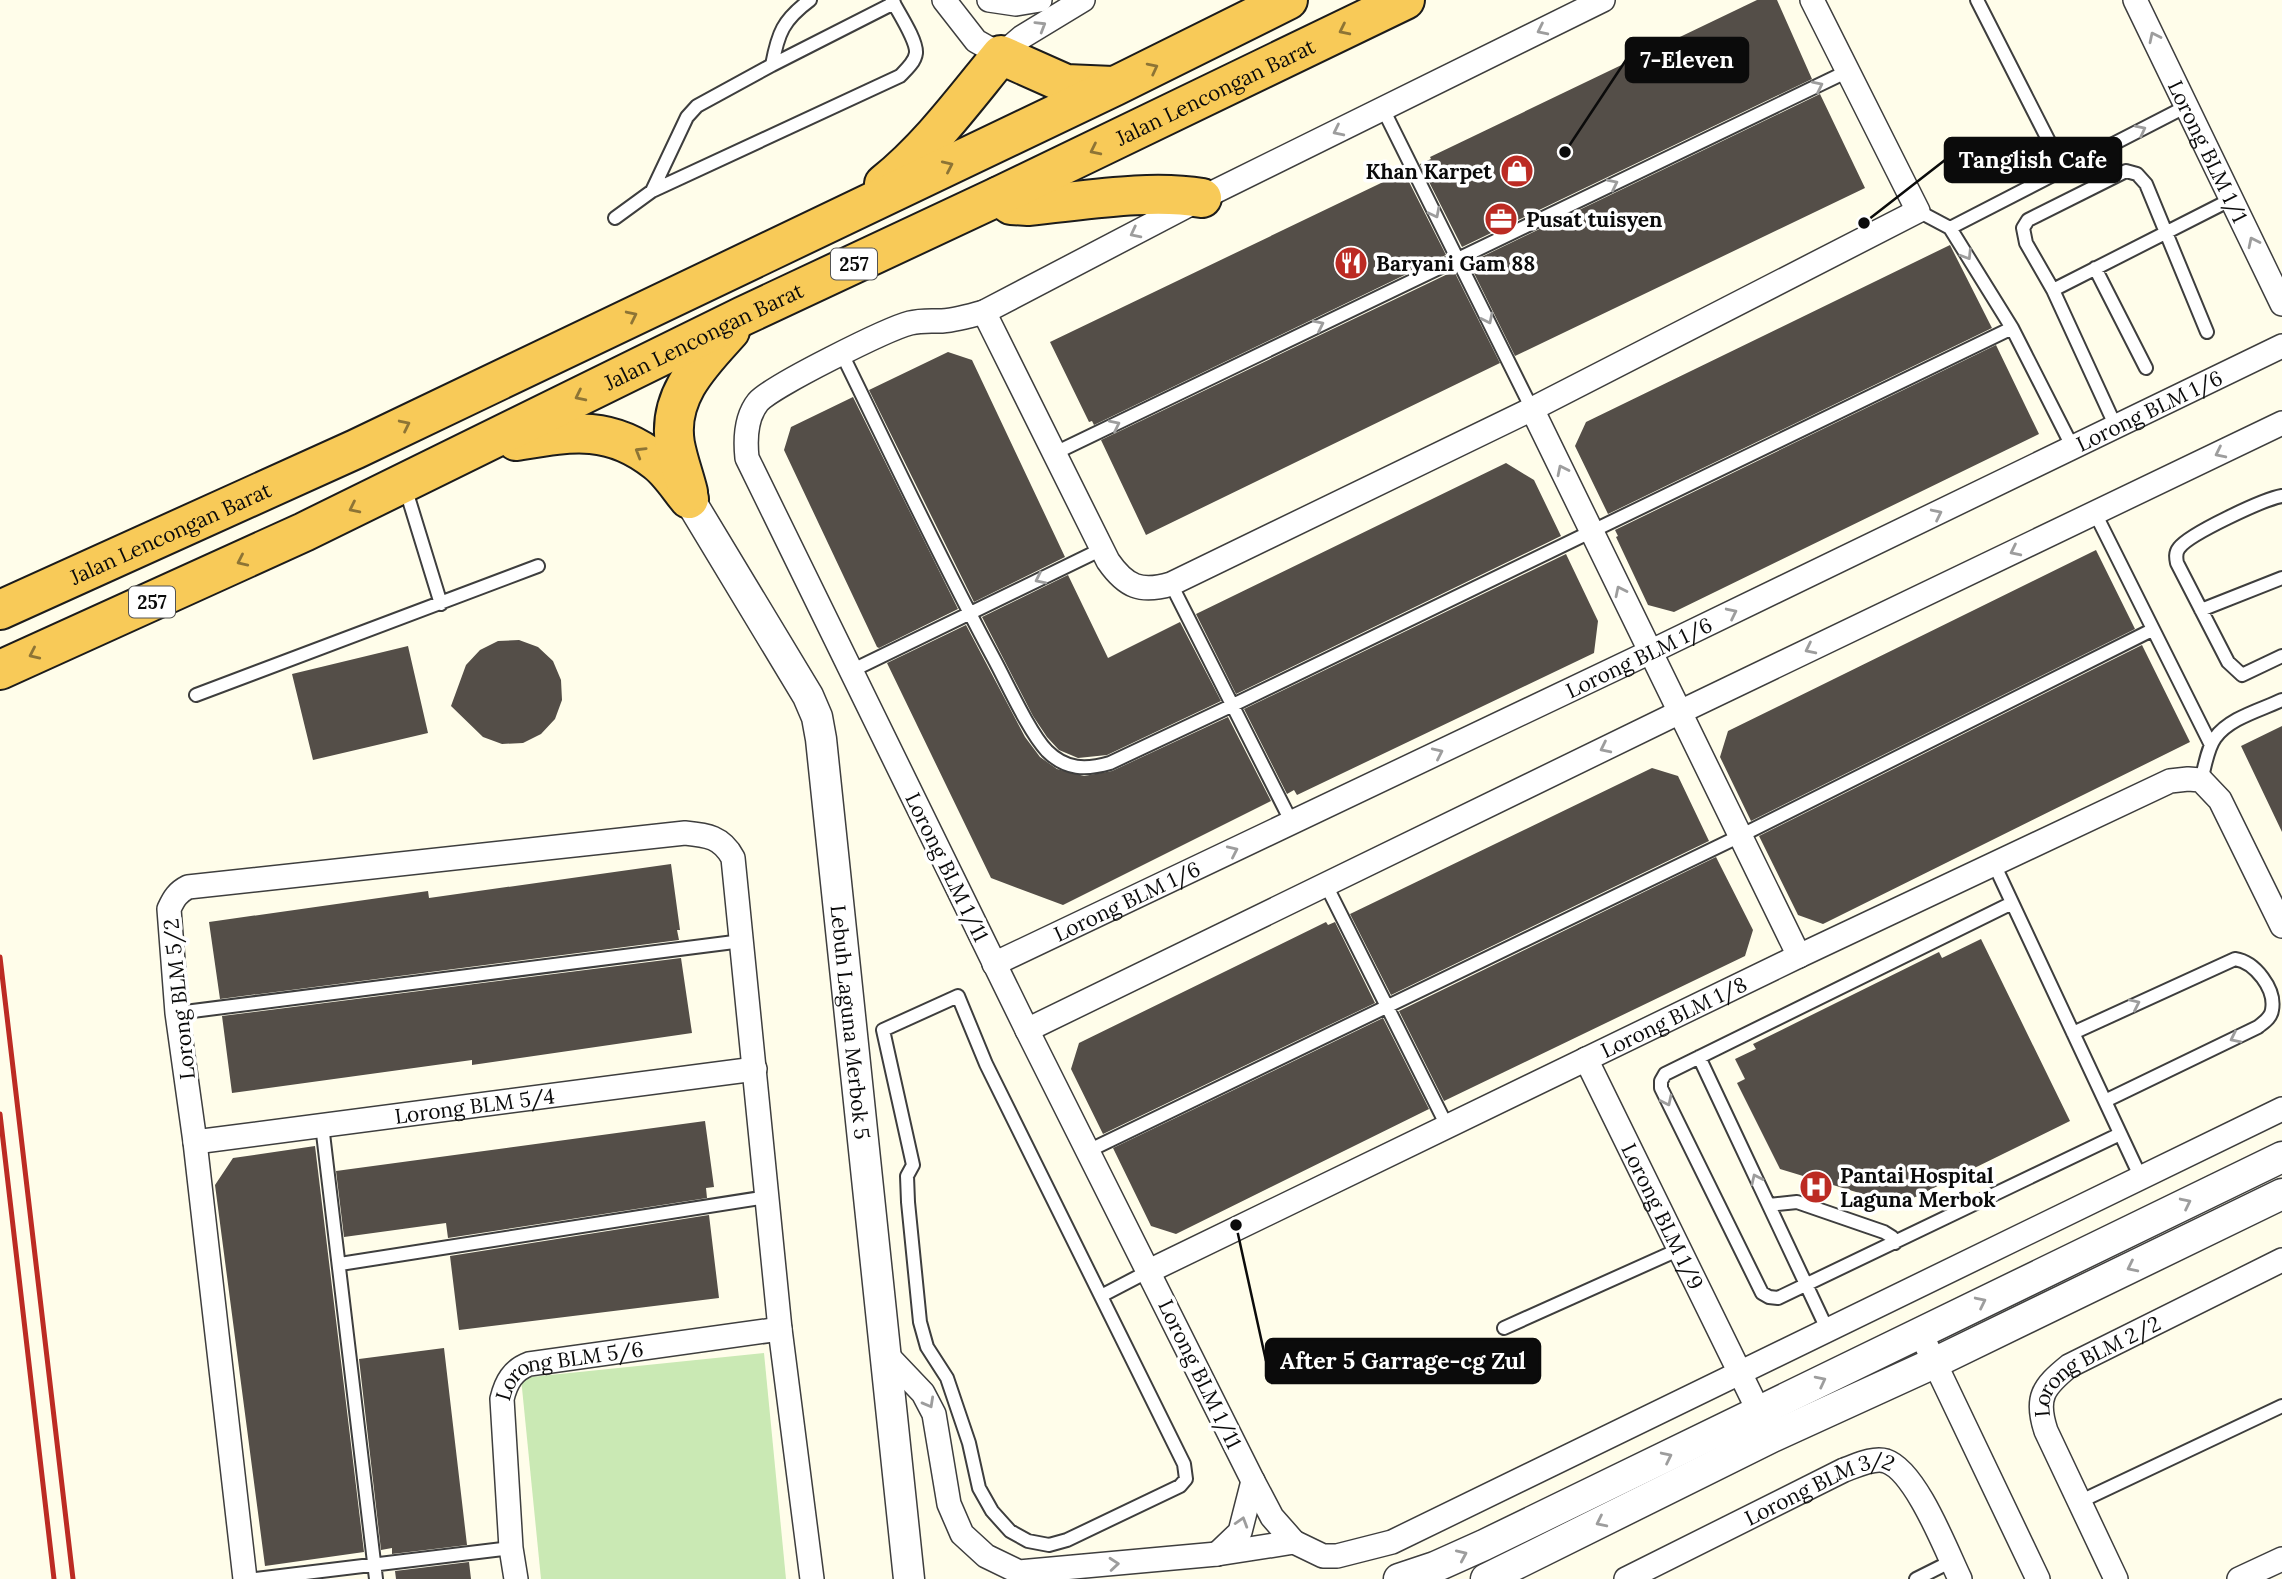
<svg xmlns="http://www.w3.org/2000/svg" width="2282" height="1579" viewBox="0 0 2282 1579" font-family="Lora,serif">
<style>
.green{fill:#cae9b4}
.building{fill:#544e48}
.lines{fill:none;stroke-linecap:round;stroke-linejoin:round}
.service-casing{stroke:#3e3e3e;stroke-width:16}
.minor-casing{stroke:#3e3e3e;stroke-width:26}
.tertiary-casing{stroke:#3e3e3e;stroke-width:33}
.trunk-casing{stroke:#1c1c1c;stroke-width:42}
.service{stroke:#fff;stroke-width:12}
.minor{stroke:#fff;stroke-width:23}
.tertiary{stroke:#fff;stroke-width:30}
.trunk{stroke:#f8ca58;stroke-width:38}
.rail{stroke:#bc2b23;stroke-width:5}
.oneway{stroke:#9d9d9d}
.oneway2{stroke:#8d7435}
.labels{text-anchor:middle;dominant-baseline:central;stroke-width:7;stroke-linejoin:round;paint-order:stroke}
.shield{fill:#fff;stroke:#545454;stroke-width:2}
.shield-label{font-size:19px;font-weight:bold;fill:#0b0b0b}
.street-label{font-size:21px;fill:#0b0b0b;stroke:#fff}
.poi-label{font-size:21px;font-weight:bold;fill:#0b0b0b;stroke:#fff;text-anchor:start}
.leader{fill:none;stroke:#0b0b0b;stroke-width:2.5}
.callout-dot{fill:#0b0b0b;stroke:#fff;stroke-width:2.5}
.callout{fill:#0b0b0b;stroke:#0b0b0b;stroke-width:2.5}
.callout-label{font-size:23px;text-anchor:middle;font-weight:bold;fill:#fff}
</style>
<rect width="100%" height="100%" fill="#fffdea"/>
<path class="green" d="M764,1353L786,1579H541L521,1378Z"/>
<path class="building" d="M1757,0H1777L1812,79L1462,247L1420,164L1431,159L1430,157Z
M1820,94L1865,188L1515,356L1469,263Z
M1404,172L1446,255L1094,425L1092,421L1089,422L1050,342Z
M1950,245L1992,328L1608,514L1575,446L1586,422Z
M1454,271L1500,363L1146,535L1101,440Z
M1996,345L2039,434L1674,612L1648,605L1616,537L1618,536L1615,530Z
M948,352L972,360L1065,557L974,602L869,390Z
M853,397L958,609L879,648L877,647L784,450L791,427Z
M1506,463L1534,480L1561,536L1236,694L1196,614Z
M2096,550L2135,629L1751,821L1720,757L1728,731Z
M1566,554L1598,621L1594,653L1297,795L1294,790L1287,794L1244,709Z
M1068,575L1108,658L1180,622L1221,701L1107,755L1078,758L1059,750L1047,737L1033,716L982,617Z
M966,625L1025,737L1040,757L1057,769L1084,776L1112,771L1228,717L1271,801L1063,905L991,878L887,663Z
M519,640L538,647L553,661L561,680L562,700L555,719L541,734L523,743L502,744L483,737L451,706L466,665L480,650L498,641Z
M2142,645L2190,742L1823,924L1798,915L1759,836Z
M408,646L428,733L313,760L292,674Z
M2282,726V832L2241,746Z
M1652,768L1678,776L1709,841L1391,995L1350,914Z
M1716,857L1753,930L1745,956L1444,1101L1399,1011Z
M671,864L680,930H677L679,940L220,999L209,922L428,891L429,898Z
M1326,922L1328,925L1335,922L1375,1003L1103,1134L1071,1069L1079,1043Z
M1981,939L2070,1121L1899,1205L1780,1169L1737,1083L1745,1079L1735,1059L1756,1049L1753,1044L1939,952L1942,958Z
M681,958L692,1033L472,1065V1060L232,1093L222,1016Z
M1383,1018L1429,1109L1176,1234L1151,1226L1113,1148Z
M705,1121L714,1187L706,1188L707,1198L448,1238L446,1223L344,1237L336,1171Z
M315,1146L364,1552L265,1566L215,1185L233,1158Z
M709,1215L719,1298L459,1330L450,1256Z
M444,1348L467,1545L392,1554V1548L381,1550L359,1359Z
M469,1562L471,1579H396L395,1571Z"/>
<g class="lines">
<defs>
<path id="service" d="M1977,0L2063,169
M772,65L894,3
M1383,109L1532,409
M652,191L900,76C906,70 915,62 916,53C917,40 898,12 892,0
M1918,211L1950,228L2012,328L2073,448
M615,218L652,191L687,117L697,106L772,65C778,33 783,20 810,0
M1950,228L2187,106
M2095,268L2146,368
M2053,290L2026,243L2023,228L2028,220L2126,171L2137,174L2146,184L2207,332
M842,354C892,456 940,559 994,659C1007,683 1029,732 1047,751C1066,770 1086,770 1110,763L1233,705L2012,328
M2116,427L2053,290L2232,199
M1053,454L1848,71
M405,487L441,604
M2282,496C2264,499 2189,534 2179,548C2175,553 2176,558 2177,563L2228,662L2242,675L2282,656
M2095,513L2211,745
M1171,584L1292,823
M2201,610L2282,578
M851,671L1102,549
M196,695L538,566
M2201,780C2205,767 2207,749 2215,738C2229,718 2261,710 2282,700
M1994,864L2141,1178
M1326,885L1447,1126
M2012,903L1665,1074L1661,1081V1088L1762,1293L1769,1297L1778,1298L2120,1134
M958,996L986,1064L1184,1464L1186,1479L1180,1486L1067,1540L1049,1545L1028,1541L1010,1531L992,1511L979,1488L969,1443L947,1378L927,1347L920,1322L908,1202L907,1176L913,1165L883,1030Z
M177,1013L742,941
M2073,1033L2235,959C2255,962 2276,989 2272,1010C2271,1018 2264,1022 2258,1027L2105,1101
M1699,1057L1828,1331
M322,1125L376,1579
M1088,1151L1740,836L2152,630
M1769,1205L1797,1202L1884,1232L1892,1237L1895,1243
M340,1264L767,1197
M1101,1296L1149,1271
M1504,1328L1680,1249
M2079,1502L2282,1406
M256,1579L511,1548
M1916,1579L1952,1561"/>
<g id="minor">
<path d="M944,0L976,41L1001,55L1022,37L1083,0"/>
<path d="M989,0L1016,4L1040,0"/>
<path id="s1" d="M2135,0L2282,304"/>
<path d="M984,312L1108,561C1126,587 1141,593 1171,584L1532,409L1918,211L1812,0"/>
<path d="M1532,409L1799,956"/>
<path id="s2" d="M994,964L1650,652L2282,346"/>
<path d="M1027,1030L1680,712L2282,423"/>
<path id="s3" d="M1586,1059L1765,1424"/>
<path id="s4" d="M195,1142L755,1069"/>
<path id="s5" d="M1149,1271L1799,956L2170,781L2188,779L2201,780L2220,800L2282,926"/>
<path d="M1920,1332L2038,1579"/>
<path d="M884,1352L923,1393L934,1414L949,1504L962,1534L986,1556L1019,1572L1217,1554L1294,1542L1323,1556H1337L1392,1542L2282,1109"/>
<path d="M1294,1542L1272,1517L1253,1481L1027,1030L747,458C745,439 746,417 758,402C772,386 887,329 910,323C921,320 931,321 942,321C956,320 970,316 984,312L1202,198L1603,0"/>
<path d="M1217,1554L1240,1532L1253,1481"/>
<path d="M245,1579L195,1142L177,1013L169,909C174,898 178,892 188,887L685,833C707,835 722,837 733,858L780,1329L812,1579"/>
<path id="s6" d="M516,1579L511,1548L502,1399C506,1382 513,1370 529,1364L780,1329"/>
<path id="s7" d="M1626,1579L1844,1470C1856,1466 1873,1457 1886,1461C1916,1471 1946,1550 1960,1579"/>
<path id="s8" d="M2116,1579L2046,1431C2035,1398 2043,1387 2069,1366L2282,1260"/>
<path d="M2239,1579L2282,1559"/>
</g>
<g id="tertiary">
<path id="s9" d="M689,499L808,696L817,717L821,739L909,1579"/>
<path d="M1399,1579L1435,1567L1484,1545L2282,1157"/>
<path d="M1486,1579L1772,1437L1934,1363L2282,1194"/>
</g>
<g id="trunk">
<path d="M884,184C929,148 964,100 1001,55L1066,84L1113,86"/>
<path d="M999,196L1011,205L1028,206C1082,201 1149,189 1202,198"/>
<path d="M516,441C570,432 610,424 657,462C669,471 679,487 689,499"/>
<path d="M688,492C684,476 678,460 675,444C667,396 701,363 730,331"/>
<path id="s10" d="M0,610L356,449L1115,86L1288,0"/>
<path id="s11" d="M0,670L304,532L743,316L999,196L1405,0"/>
</g>
</defs>
<use href="#service" class="service-casing"/>
<use href="#minor" class="minor-casing"/>
<use href="#tertiary" class="tertiary-casing"/>
<use href="#trunk" class="trunk-casing"/>
<use href="#service" class="service"/>
<use href="#minor" class="minor"/>
<use href="#tertiary" class="tertiary"/>
<use href="#trunk" class="trunk"/>
<path class="rail" d="M0,957L73,1579
M0,1114L54,1579"/>
</g>
<defs><path id="oneway-chevron" d="M-2-3.5L2.5 0L-2 3.5" fill="none" stroke-width="1.6" stroke-linecap="round" stroke-linejoin="round" transform="scale(1.75)"/></defs>
<g class="oneway">
<use href="#oneway-chevron" transform="translate(1041 26) rotate(-31)"/>
<use href="#oneway-chevron" transform="translate(1542 30) rotate(154)"/>
<use href="#oneway-chevron" transform="translate(2154 37) rotate(-116)"/>
<use href="#oneway-chevron" transform="translate(1818 86) rotate(-26)"/>
<use href="#oneway-chevron" transform="translate(2141 130) rotate(-27)"/>
<use href="#oneway-chevron" transform="translate(1338 131) rotate(154)"/>
<use href="#oneway-chevron" transform="translate(1613 184) rotate(-26)"/>
<use href="#oneway-chevron" transform="translate(1435 213) rotate(63)"/>
<use href="#oneway-chevron" transform="translate(1135 233) rotate(153)"/>
<use href="#oneway-chevron" transform="translate(2253 242) rotate(-116)"/>
<use href="#oneway-chevron" transform="translate(1967 255) rotate(58)"/>
<use href="#oneway-chevron" transform="translate(1488 319) rotate(64)"/>
<use href="#oneway-chevron" transform="translate(1319 325) rotate(-26)"/>
<use href="#oneway-chevron" transform="translate(1115 425) rotate(-26)"/>
<use href="#oneway-chevron" transform="translate(2220 453) rotate(154)"/>
<use href="#oneway-chevron" transform="translate(1562 470) rotate(-116)"/>
<use href="#oneway-chevron" transform="translate(1937 514) rotate(-26)"/>
<use href="#oneway-chevron" transform="translate(2015 551) rotate(154)"/>
<use href="#oneway-chevron" transform="translate(1040 579) rotate(154)"/>
<use href="#oneway-chevron" transform="translate(1620 591) rotate(-116)"/>
<use href="#oneway-chevron" transform="translate(1732 613) rotate(-26)"/>
<use href="#oneway-chevron" transform="translate(1810 649) rotate(154)"/>
<use href="#oneway-chevron" transform="translate(1605 748) rotate(154)"/>
<use href="#oneway-chevron" transform="translate(1438 753) rotate(-25)"/>
<use href="#oneway-chevron" transform="translate(1233 851) rotate(-25)"/>
<use href="#oneway-chevron" transform="translate(2135 1004) rotate(-25)"/>
<use href="#oneway-chevron" transform="translate(2235 1038) rotate(154)"/>
<use href="#oneway-chevron" transform="translate(1667 1101) rotate(64)"/>
<use href="#oneway-chevron" transform="translate(1756 1179) rotate(-115)"/>
<use href="#oneway-chevron" transform="translate(2186 1203) rotate(-26)"/>
<use href="#oneway-chevron" transform="translate(2132 1267) rotate(154)"/>
<use href="#oneway-chevron" transform="translate(1981 1302) rotate(-26)"/>
<use href="#oneway-chevron" transform="translate(1821 1381) rotate(-27)"/>
<use href="#oneway-chevron" transform="translate(929 1403) rotate(61)"/>
<use href="#oneway-chevron" transform="translate(1667 1457) rotate(-26)"/>
<use href="#oneway-chevron" transform="translate(1242 1522) rotate(-73)"/>
<use href="#oneway-chevron" transform="translate(1601 1522) rotate(154)"/>
<use href="#oneway-chevron" transform="translate(1462 1555) rotate(-24)"/>
<use href="#oneway-chevron" transform="translate(1114 1564) rotate(-5)"/>
</g>
<g class="oneway2">
<use href="#oneway-chevron" transform="translate(1344 30) rotate(154)"/>
<use href="#oneway-chevron" transform="translate(1153 68) rotate(-27)"/>
<use href="#oneway-chevron" transform="translate(1095 150) rotate(154)"/>
<use href="#oneway-chevron" transform="translate(948 166) rotate(-25)"/>
<use href="#oneway-chevron" transform="translate(632 316) rotate(-26)"/>
<use href="#oneway-chevron" transform="translate(580 396) rotate(154)"/>
<use href="#oneway-chevron" transform="translate(405 425) rotate(-26)"/>
<use href="#oneway-chevron" transform="translate(640 452) rotate(-149)"/>
<use href="#oneway-chevron" transform="translate(354 508) rotate(154)"/>
<use href="#oneway-chevron" transform="translate(242 561) rotate(155)"/>
<use href="#oneway-chevron" transform="translate(34 654) rotate(155)"/>
</g>
<defs>
<symbol id="shop-disc" viewBox="-11 -11 22 22"><circle r="9.5" fill="#bc2b23" stroke="#fff"/><path d="M-5-2.5h2.3a2.7 3.5 0 0 1 5.4 0H5L5.5 6h-11ZM-1.5-2.5h3a1.5 2.3 0 0 0-3 0Z" fill="#fff"/></symbol>
<symbol id="office-disc" viewBox="-11 -11 22 22"><circle r="9.5" fill="#bc2b23" stroke="#fff"/><path d="M-6-3h4V-5.5h4V-3h4V5H-6ZM-1-4.5V-3h2v-1.5ZM-6 0V1H6V0Z" fill="#fff"/></symbol>
<symbol id="restaurant-disc" viewBox="-11 -11 22 22"><circle r="9.5" fill="#bc2b23" stroke="#fff"/><path d="M-5-6h1v4h1v-4h1v4h1v-4h1v5L-1.5 .5V6h-2V.5L-5-1ZM5-6V6H3V1.5H1.5Q1.5-4 5-6Z" fill="#fff"/></symbol>
<symbol id="hospital-disc" viewBox="-11 -11 22 22"><circle r="9.5" fill="#bc2b23" stroke="#fff"/><path d="M-5-5h3v3.5h4V-5h3V5h-3V1.5h-4V5h-3Z" fill="#fff"/></symbol>
</defs>
<g fill-rule="evenodd">
<use href="#shop-disc" x="1498" y="152" width="38" height="38"/>
<use href="#office-disc" x="1482" y="200" width="38" height="38"/>
<use href="#restaurant-disc" x="1332" y="244" width="38" height="38"/>
<use href="#hospital-disc" x="1797" y="1168" width="38" height="38"/>
</g>
<g class="labels">
<g class="shield">
<rect x="831" y="248.5" width="46" height="31" rx="5"/>
<rect x="129" y="586.5" width="46" height="31" rx="5"/>
</g>
<g class="shield-label">
<text x="854" y="264">257</text>
<text x="152" y="602">257</text>
</g>
<g class="street-label">
<text stroke="none"><textPath href="#s11" startOffset="1346">Jalan Lencongan Barat</textPath></text>
<text stroke="none"><textPath href="#s1" startOffset="168">Lorong BLM 1/1</textPath></text>
<text stroke="none"><textPath href="#s11" startOffset="779">Jalan Lencongan Barat</textPath></text>
<text stroke="none"><textPath href="#s2" startOffset="1281">Lorong BLM 1/6</textPath></text>
<text stroke="none"><textPath href="#s10" startOffset="187">Jalan Lencongan Barat</textPath></text>
<text stroke="none"><textPath href="#s2" startOffset="714">Lorong BLM 1/6</textPath></text>
<text transform="translate(947 867) rotate(64)">Lorong BLM 1/11</text>
<text stroke="none"><textPath href="#s2" startOffset="147">Lorong BLM 1/6</textPath></text>
<text transform="translate(179 999) rotate(-96)">Lorong BLM 5/2</text>
<text stroke="none"><textPath href="#s5" startOffset="583">Lorong BLM 1/8</textPath></text>
<text stroke="none"><textPath href="#s9" startOffset="560">Lebuh Laguna Merbok 5</textPath></text>
<text stroke="none"><textPath href="#s4" startOffset="282">Lorong BLM 5/4</textPath></text>
<text stroke="none"><textPath href="#s3" startOffset="175">Lorong BLM 1/9</textPath></text>
<text stroke="none"><textPath href="#s8" startOffset="259">Lorong BLM 2/2</textPath></text>
<text transform="translate(1200 1374) rotate(64)">Lorong BLM 1/11</text>
<text stroke="none"><textPath href="#s6" startOffset="261">Lorong BLM 5/6</textPath></text>
<text stroke="none"><textPath href="#s7" startOffset="215">Lorong BLM 3/2</textPath></text>
</g>
<g class="poi-label">
<text x="1492" y="171" text-anchor="end">Khan Karpet</text>
<text x="1526" y="219">Pusat tuisyen</text>
<text x="1376" y="263">Baryani Gam 88</text>
<text x="1840" y="1175">Pantai Hospital<tspan x="1840" dy="24">Laguna Merbok</tspan></text>
</g>
</g>
<path class="leader" d="M1565 152L1626 60M1864 223L1945 160M1236 1225L1266 1361"/>
<g class="callout-dot">
<circle cx="1565" cy="152" r="7"/>
<circle cx="1864" cy="223" r="7"/>
<circle cx="1236" cy="1225" r="7"/>
</g>
<g class="callout">
<rect x="1626" y="38" width="122" height="44" rx="7"/>
<rect x="1945" y="138" width="176" height="44" rx="7"/>
<rect x="1266" y="1339" width="274" height="44" rx="7"/>
</g>
<g class="callout-label">
<text x="1687" y="68">7-Eleven</text>
<text x="2033" y="168">Tanglish Cafe</text>
<text x="1403" y="1369">After 5 Garrage-cg Zul</text>
</g>
</svg>
